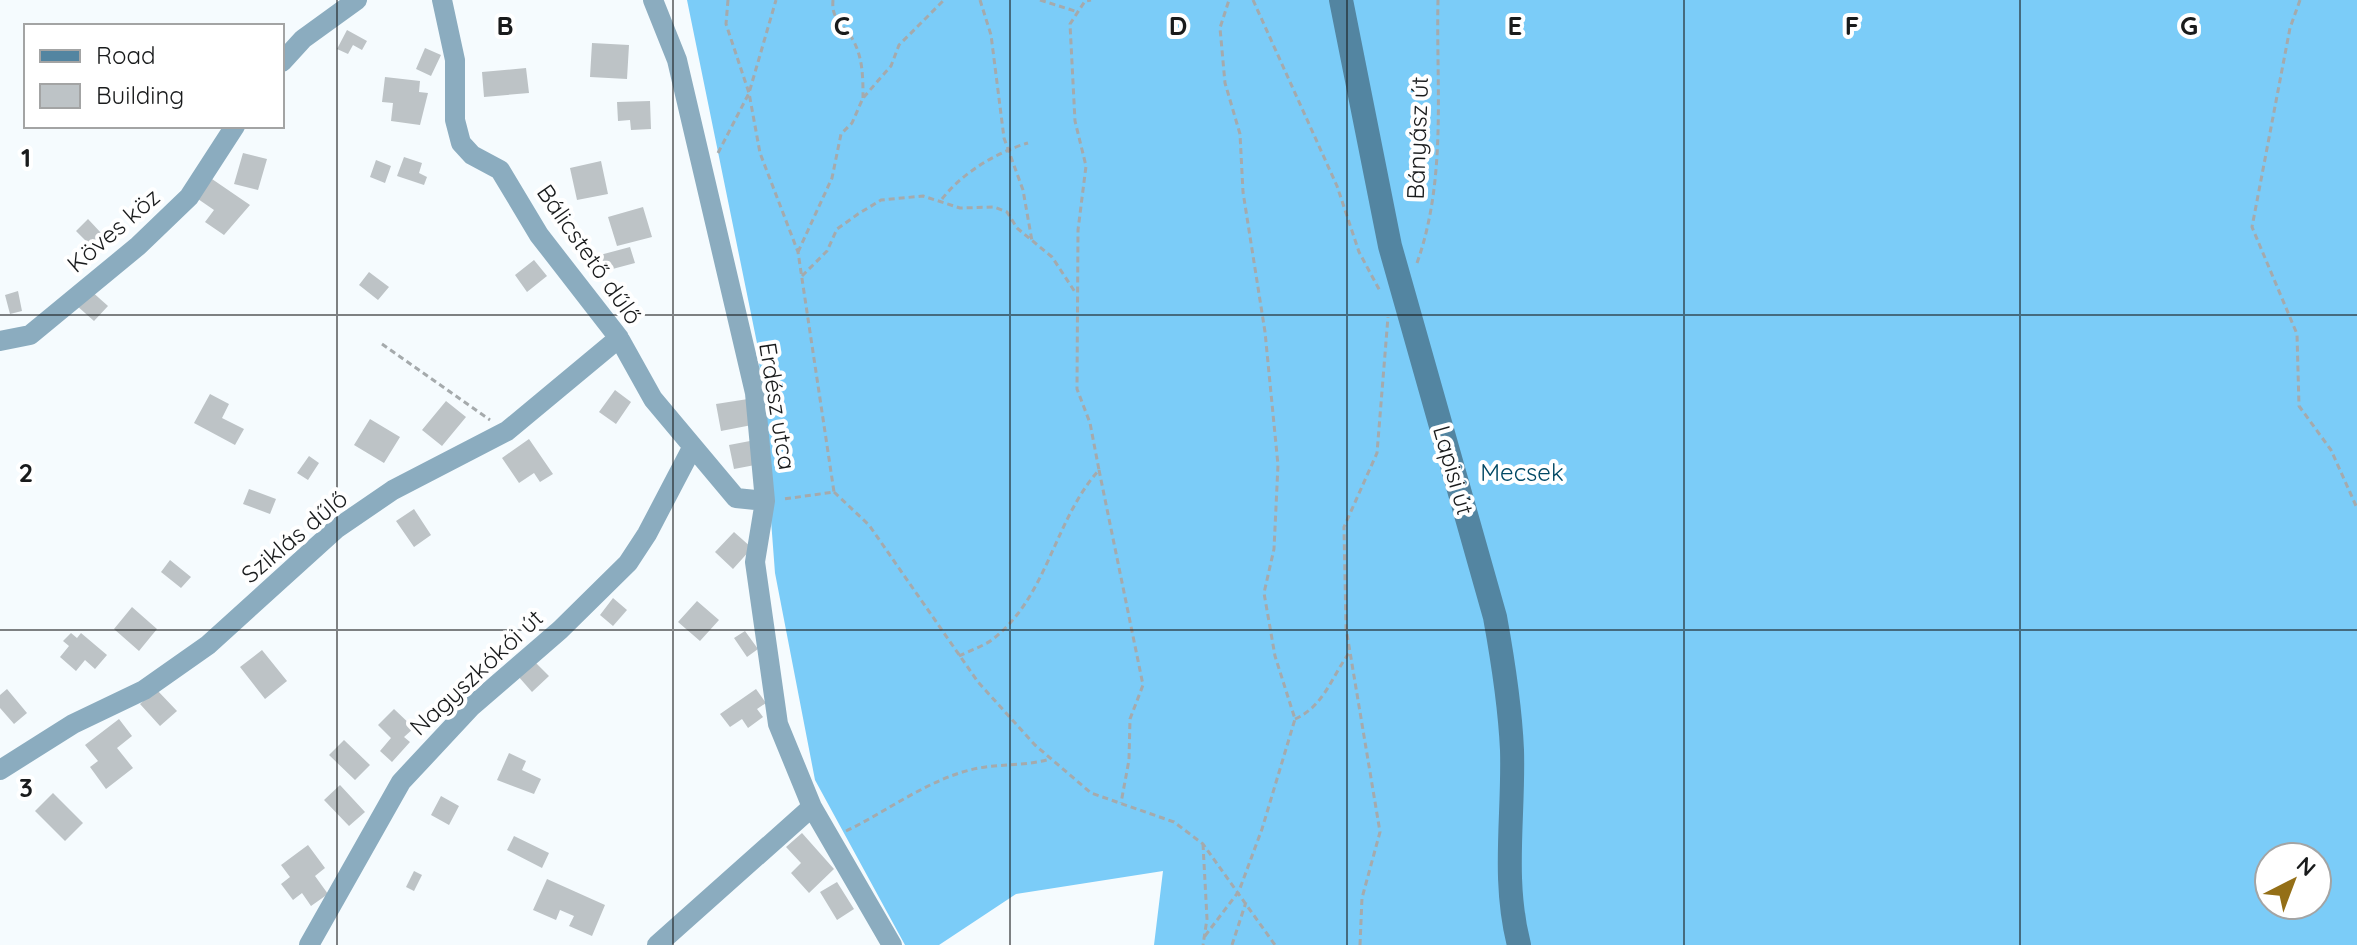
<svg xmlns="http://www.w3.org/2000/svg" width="2357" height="945" viewBox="0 0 2357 945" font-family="Quicksand,sans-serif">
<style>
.forest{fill:#7bccf8;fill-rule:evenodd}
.building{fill:#bdc3c6}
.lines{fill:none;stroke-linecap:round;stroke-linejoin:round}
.path{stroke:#a5aaac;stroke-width:3;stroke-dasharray:6 4;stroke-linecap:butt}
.street{stroke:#8bacbf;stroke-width:20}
.secondary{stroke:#5385a1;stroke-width:24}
.grid{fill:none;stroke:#191b1c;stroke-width:2;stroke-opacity:0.55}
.labels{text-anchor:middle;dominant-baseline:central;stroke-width:8;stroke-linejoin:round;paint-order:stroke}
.street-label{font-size:24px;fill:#191b1c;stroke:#fff}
.park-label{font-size:24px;fill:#004864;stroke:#fff}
.grid-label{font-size:26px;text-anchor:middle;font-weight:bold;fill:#191b1c;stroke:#fff;stroke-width:8;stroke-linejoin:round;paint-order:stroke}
</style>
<rect width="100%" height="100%" fill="#f5fbfe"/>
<path class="forest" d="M687,0H2357V945H1154L1163,871L1016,894L939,945H905L815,780L775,573L758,348ZM2269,857H2317V905H2269Z"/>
<path class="building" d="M347,30L367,41L362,50L353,45L348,54L337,49Z
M592,43L629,45L627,79L590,77Z
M425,48L441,55L431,76L416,69Z
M526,68L529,93L484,97L482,72Z
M385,77L420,81L419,92L428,93L420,125L391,121L393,103L382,102Z
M650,101L651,129L631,130L630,120L618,121L617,102Z
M243,153L267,159L258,190L234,184Z
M404,157L422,163L419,173L427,177L424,185L397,176Z
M376,160L391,166L385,183L370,177Z
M601,161L608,194L577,200L570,168Z
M212,179L250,205L224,235L205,222L214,210L198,199Z
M643,207L652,237L617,246L608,217Z
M88,219L102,234L90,245L76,231Z
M630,247L635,263L605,271L600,255Z
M534,260L547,276L527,292L515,275Z
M369,272L389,287L378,300L359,285Z
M90,290L108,306L94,321L76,305Z
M18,291L22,311L10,314L5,295Z
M615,390L631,402L616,424L599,412Z
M210,394L229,404L222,418L244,429L235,445L194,423Z
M748,399L752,425L721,431L716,404Z
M446,401L466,417L442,446L422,430Z
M370,419L400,437L384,463L354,445Z
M529,439L553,474L540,482L534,473L519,483L502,458Z
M750,441L755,465L734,469L729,445Z
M309,456L319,463L308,480L297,473Z
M249,489L276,499L270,514L243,504Z
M414,509L431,535L414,547L396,521Z
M734,532L752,548L733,569L715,552Z
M170,560L191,577L181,588L161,572Z
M613,598L627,610L613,626L600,615Z
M697,601L719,620L700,641L678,622Z
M132,607L157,629L139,651L114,629Z
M745,631L758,649L747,657L734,638Z
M71,633L77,638L81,633L107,655L95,669L85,660L76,671L60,657L69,646L63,641Z
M262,650L287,681L265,699L240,667Z
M534,661L549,676L532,692L518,676Z
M7,689L27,713L14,724L0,708V695Z
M156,689L177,711L160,726L140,704Z
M756,689L766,703L757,709L763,717L748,728L742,719L730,727L720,714Z
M394,709L414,728L404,737L410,742L392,762L380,751L391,738L378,725Z
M119,719L132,736L117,748L133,768L106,789L90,767L98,761L85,745Z
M344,740L370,765L355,780L329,755Z
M509,753L526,761L522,770L541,779L534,794L497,780Z
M340,785L365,812L349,826L324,800Z
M53,793L83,823L65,841L35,811Z
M441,796L459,806L449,825L431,815Z
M802,833L834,869L809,893L791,873L801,863L786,847Z
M514,836L549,853L542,868L507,850Z
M308,845L325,868L315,876L328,894L311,906L302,893L293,900L281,884L290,877L281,865Z
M414,871L422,875L414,891L406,887Z
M547,879L605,905L592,936L569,926L574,916L560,910L556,920L533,910Z
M837,882L854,909L837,920L820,892Z"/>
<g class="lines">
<path class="path" d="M728,0L726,24L749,93L760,153L798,252L834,492L784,499
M833,0C831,21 844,24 853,40C863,58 863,78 863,98
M980,0L991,35L1004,138L1023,190L1032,241
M1040,0L1078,12
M1253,0L1337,186L1359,252L1380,291
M2300,0L2290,28L2252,227L2297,334L2299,406L2331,450L2357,508
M718,153L749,93L776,0
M942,199C962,173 997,152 1028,143
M798,252L832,178L841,134L852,123L863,98L891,66L899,45L944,0
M1417,263C1447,179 1436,87 1438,0
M802,276L827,251L837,229L858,214L881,200L923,196L960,208L994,207L1007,212L1017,228L1052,257L1075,292
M382,344L490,420
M1099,470L1143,685L1130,719L1129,760L1121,803
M834,492L869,525L978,682L1035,745L1091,793L1174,822L1203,844L1275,945
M959,656C969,651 984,646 993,639C1048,596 1054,520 1099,470L1090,423L1077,389L1078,230L1086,166L1075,121L1070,24L1085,1L1091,0
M1295,719C1324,706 1331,678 1349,653
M846,831C886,812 926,781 970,770C996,763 1023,767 1050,759
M1203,844L1207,919L1203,945
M1205,936L1239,891L1262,829L1295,719L1275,656L1264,593L1274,549L1278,465L1265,332L1243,192L1240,134L1225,83L1220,28L1229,0
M1232,945L1246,902
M1360,945L1362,898L1380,832L1346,628L1344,527L1377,453L1388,317"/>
<path class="street" d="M442,0L455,60V120L461,143L472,155L500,170L539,235L619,338L653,399L736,498L765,501
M653,0L677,60L755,393L765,501L755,562L778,724L812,807L892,945
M282,62L303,39L357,0
M0,341L30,335L138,246L189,197L235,126
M0,770L73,724L144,690L208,645L336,529L393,490L507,431L619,338
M309,945L401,782L471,707L560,630L628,563L647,534L692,448
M657,945L812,807"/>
<path class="secondary" d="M1341,0L1390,246L1495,617C1503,661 1510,705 1512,750C1514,816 1502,879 1519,945"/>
</g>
<path class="grid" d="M337,0V945M673,0V945M1010,0V945M1347,0V945M1684,0V945M2020,0V945M0,315H2357M0,630H2357"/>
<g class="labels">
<g class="street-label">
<text transform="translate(1417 138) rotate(-88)">Bányász út</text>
<text transform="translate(113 230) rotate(-41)">Köves köz</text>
<text transform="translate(590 254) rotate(55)">Bálicstető dűlő</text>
<text transform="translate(778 406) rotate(81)">Erdész utca</text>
<text transform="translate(1454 470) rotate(74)">Lapisi út</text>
<text transform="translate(294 536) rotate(-40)">Sziklás dűlő</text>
<text transform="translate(476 672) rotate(-43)">Nagyszkókói út</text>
</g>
<g class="park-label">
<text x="1522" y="472">Mecsek</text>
</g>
</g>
<g class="grid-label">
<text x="505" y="35">B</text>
<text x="842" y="35">C</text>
<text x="1178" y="35">D</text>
<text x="1515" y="35">E</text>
<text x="1852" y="35">F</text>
<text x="2189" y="35">G</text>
<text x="26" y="167">1</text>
<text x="26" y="482">2</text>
<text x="26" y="797">3</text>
</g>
<rect x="24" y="24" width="260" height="104" fill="#ffffff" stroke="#a3a4a4" stroke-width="2"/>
<rect x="40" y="50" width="40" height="12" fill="#5385a1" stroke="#a3a4a4" stroke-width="2"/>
<text x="96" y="64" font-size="24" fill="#191b1c">Road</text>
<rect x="40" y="84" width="40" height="24" fill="#bdc3c6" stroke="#a3a4a4" stroke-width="2"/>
<text x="96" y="104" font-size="24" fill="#191b1c">Building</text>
<g transform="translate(2293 881) rotate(42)"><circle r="38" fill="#ffffff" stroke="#a3a4a4" stroke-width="2"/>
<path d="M0-6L14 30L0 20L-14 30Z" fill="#946f17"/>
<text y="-12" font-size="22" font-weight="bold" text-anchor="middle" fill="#191b1c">N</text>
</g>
</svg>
